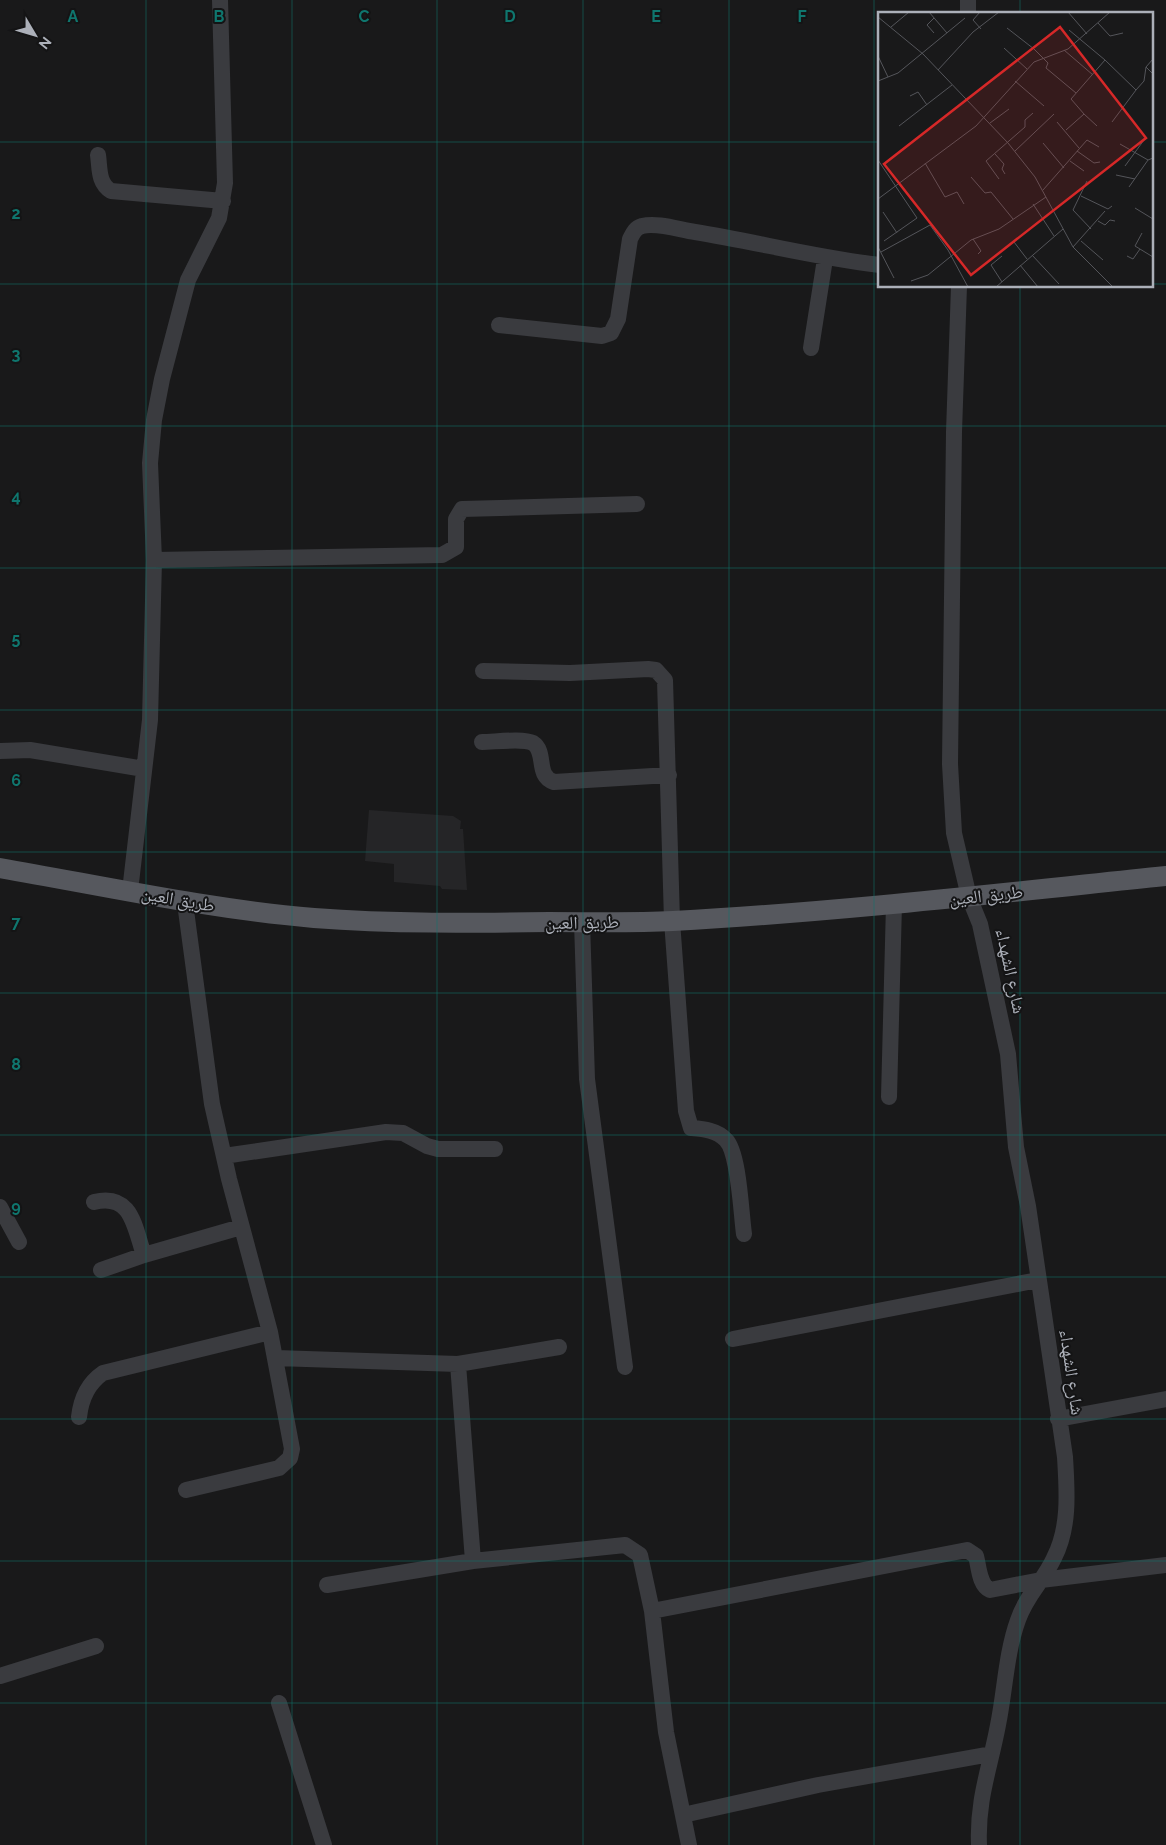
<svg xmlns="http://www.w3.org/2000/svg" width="1166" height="1845" viewBox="0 0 1166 1845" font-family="Raleway,'Noto Naskh Arabic',sans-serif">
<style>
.built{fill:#252527}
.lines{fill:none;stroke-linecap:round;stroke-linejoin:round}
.minor{stroke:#3a3b3f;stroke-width:16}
.major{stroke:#56585e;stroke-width:20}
.grid{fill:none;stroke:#0f766e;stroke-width:1;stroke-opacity:0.55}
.labels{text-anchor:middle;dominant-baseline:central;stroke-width:4;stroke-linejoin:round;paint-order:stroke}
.street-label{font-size:18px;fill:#acb0b9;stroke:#141415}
.inset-road{fill:none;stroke:#54555a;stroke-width:1}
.view{fill:#d62828;fill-opacity:0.15;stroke:#d62828;stroke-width:2.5}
.inset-edge{fill:none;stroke:#acb0b9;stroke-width:2.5}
.grid-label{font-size:16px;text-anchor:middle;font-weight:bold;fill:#0f766e;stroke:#141415;stroke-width:4;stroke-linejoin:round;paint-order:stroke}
</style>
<rect width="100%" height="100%" fill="#19191a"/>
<path class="built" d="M369,810L453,816L461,821L460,829H463L467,890L442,889L440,886L394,882V864L365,861Z"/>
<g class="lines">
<path class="minor" d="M968,14V0
M98,155C100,169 98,183 111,191L223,201
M959,286L954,432L950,764L954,833L969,897L980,924L1008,1054L1016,1147L1028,1206L1065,1457C1067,1491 1070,1527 1054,1558C1043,1582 1027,1594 1018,1620C1006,1653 1005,1691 998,1725C990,1768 977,1799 979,1845
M499,325L602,336L611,333L618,319L630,239C633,233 635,228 642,226C658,222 680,230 695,232C757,242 818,258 880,265
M811,348L825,259
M154,560L442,555L456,547V519L462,509L637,504
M483,671L570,673L648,669L656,670L665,680L672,921L686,1111L691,1128C703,1129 717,1130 726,1140C739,1153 741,1213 744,1234
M482,742C494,742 523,738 533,743C547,752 535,776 554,782L669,775
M0,751L30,750L144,769
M130,891L150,720L154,560L150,463L154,420L162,379L188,280L219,218L225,183L220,0
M185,903L212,1104L229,1179L270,1332L292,1449L290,1458L279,1468L186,1490
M582,922L587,1079L625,1367
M889,1097L894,904
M224,1156L386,1132L403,1133L427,1146L438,1149H495
M94,1202C132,1193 134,1226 144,1255
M0,1207L19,1242
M101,1270L144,1255L241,1227
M733,1339L1038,1280
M276,1358L458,1364L559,1347
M458,1364L473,1561L625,1545L640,1555L652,1611L666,1732L689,1845
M79,1417C81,1399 87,1384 103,1373L270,1332
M1058,1419L1166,1399
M327,1585L473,1561
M652,1611L967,1550L976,1556C979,1567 979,1585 990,1590L1041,1580L1166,1565
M0,1676L96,1646
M279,1703L324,1845
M683,1815L818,1785L991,1754"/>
<path class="major" d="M0,868C104,886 208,909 314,918C393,924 471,923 549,922C591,922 632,923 673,921C838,912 1002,893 1166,876"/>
</g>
<path class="grid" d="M146,0V1845M292,0V1845M437,0V1845M583,0V1845M729,0V1845M874,0V1845M1020,0V14M0,142H880M1152,142H1166M0,284H880M1152,284H1166M1020,286V1845M0,426H1166M0,568H1166M0,710H1166M0,852H1166M0,993H1166M0,1135H1166M0,1277H1166M0,1419H1166M0,1561H1166M0,1703H1166"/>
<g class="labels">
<g class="street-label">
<text transform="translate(986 895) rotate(-6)">طريق العين</text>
<text transform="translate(178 899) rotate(10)">طريق العين</text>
<text transform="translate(582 922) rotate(-1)">طريق العين</text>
<text transform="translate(1011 971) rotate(78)">شارع الشهداء</text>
<text transform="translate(1072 1372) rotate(82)">شارع الشهداء</text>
</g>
</g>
<g transform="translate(878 12)">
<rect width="275" height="275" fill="#19191a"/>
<path class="inset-road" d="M51,0L69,21M102,0L95,8L103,17M190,0L209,22M0,5L45,42L130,131L157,165L195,235L235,275M220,11L232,24L245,21M13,15L31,0M129,16L156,37L170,51L168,56L198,81M191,18L227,48M56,21L49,13L56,6M126,36L149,57M186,38L215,63M0,44L10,65M275,47L268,55L275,62M60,58L95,20L121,0M0,69L20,61L87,6M137,69L166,94M32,84L40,80L49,93M206,102L219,114M179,110L201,136M234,110L258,78M112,111L131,97M21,114L74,73M188,118L206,102L193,87L227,48L258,78L266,69L268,55M165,131L186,156M242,132L270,148L275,146M137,139L176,102M199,139L216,151L222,150M117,142L126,152L124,157L127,162M0,148L39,206L6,229M192,149L206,159M47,151L67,185L79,180L86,192M247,154L266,128M238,163L257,167M93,165L107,181L113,180L135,207M121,167L108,149L147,115V108L155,101M209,169L195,198L213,217M251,175L270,148M165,178L209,128L221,135M203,184L230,197L234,194M0,187L98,114L156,50L190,37L232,0M155,192L176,224M257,196L275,207M5,200L19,221M220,209L227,213L232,208L237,209M264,221L257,234L275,245M95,227L103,239L100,242M203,229L225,248M136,230L149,247M0,235L16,266M195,235L227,199M3,240L52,213L70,238L90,275M154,243L181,272M249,244L255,247L262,237M142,253L160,275M33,269L50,263L93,228L121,217L168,185M124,270L113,253L124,244M118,275L185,217"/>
<path class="view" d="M182,15L268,126L93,263L6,152Z"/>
<rect width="275" height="275" class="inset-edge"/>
</g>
<g class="grid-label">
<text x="73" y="22">A</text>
<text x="219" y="22">B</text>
<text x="364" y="22">C</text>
<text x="510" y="22">D</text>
<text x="656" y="22">E</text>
<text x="802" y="22">F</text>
<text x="16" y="219">2</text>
<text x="16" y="360">3</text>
<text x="16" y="502">4</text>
<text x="16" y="644">5</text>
<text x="16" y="786">6</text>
<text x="16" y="928">7</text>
<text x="16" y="1070">8</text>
<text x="16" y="1212">9</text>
</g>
<g transform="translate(35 35) rotate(128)" stroke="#141415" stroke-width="4" paint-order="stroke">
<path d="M0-4L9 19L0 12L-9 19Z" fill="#acb0b9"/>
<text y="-8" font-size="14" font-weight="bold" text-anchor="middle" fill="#acb0b9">N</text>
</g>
</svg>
